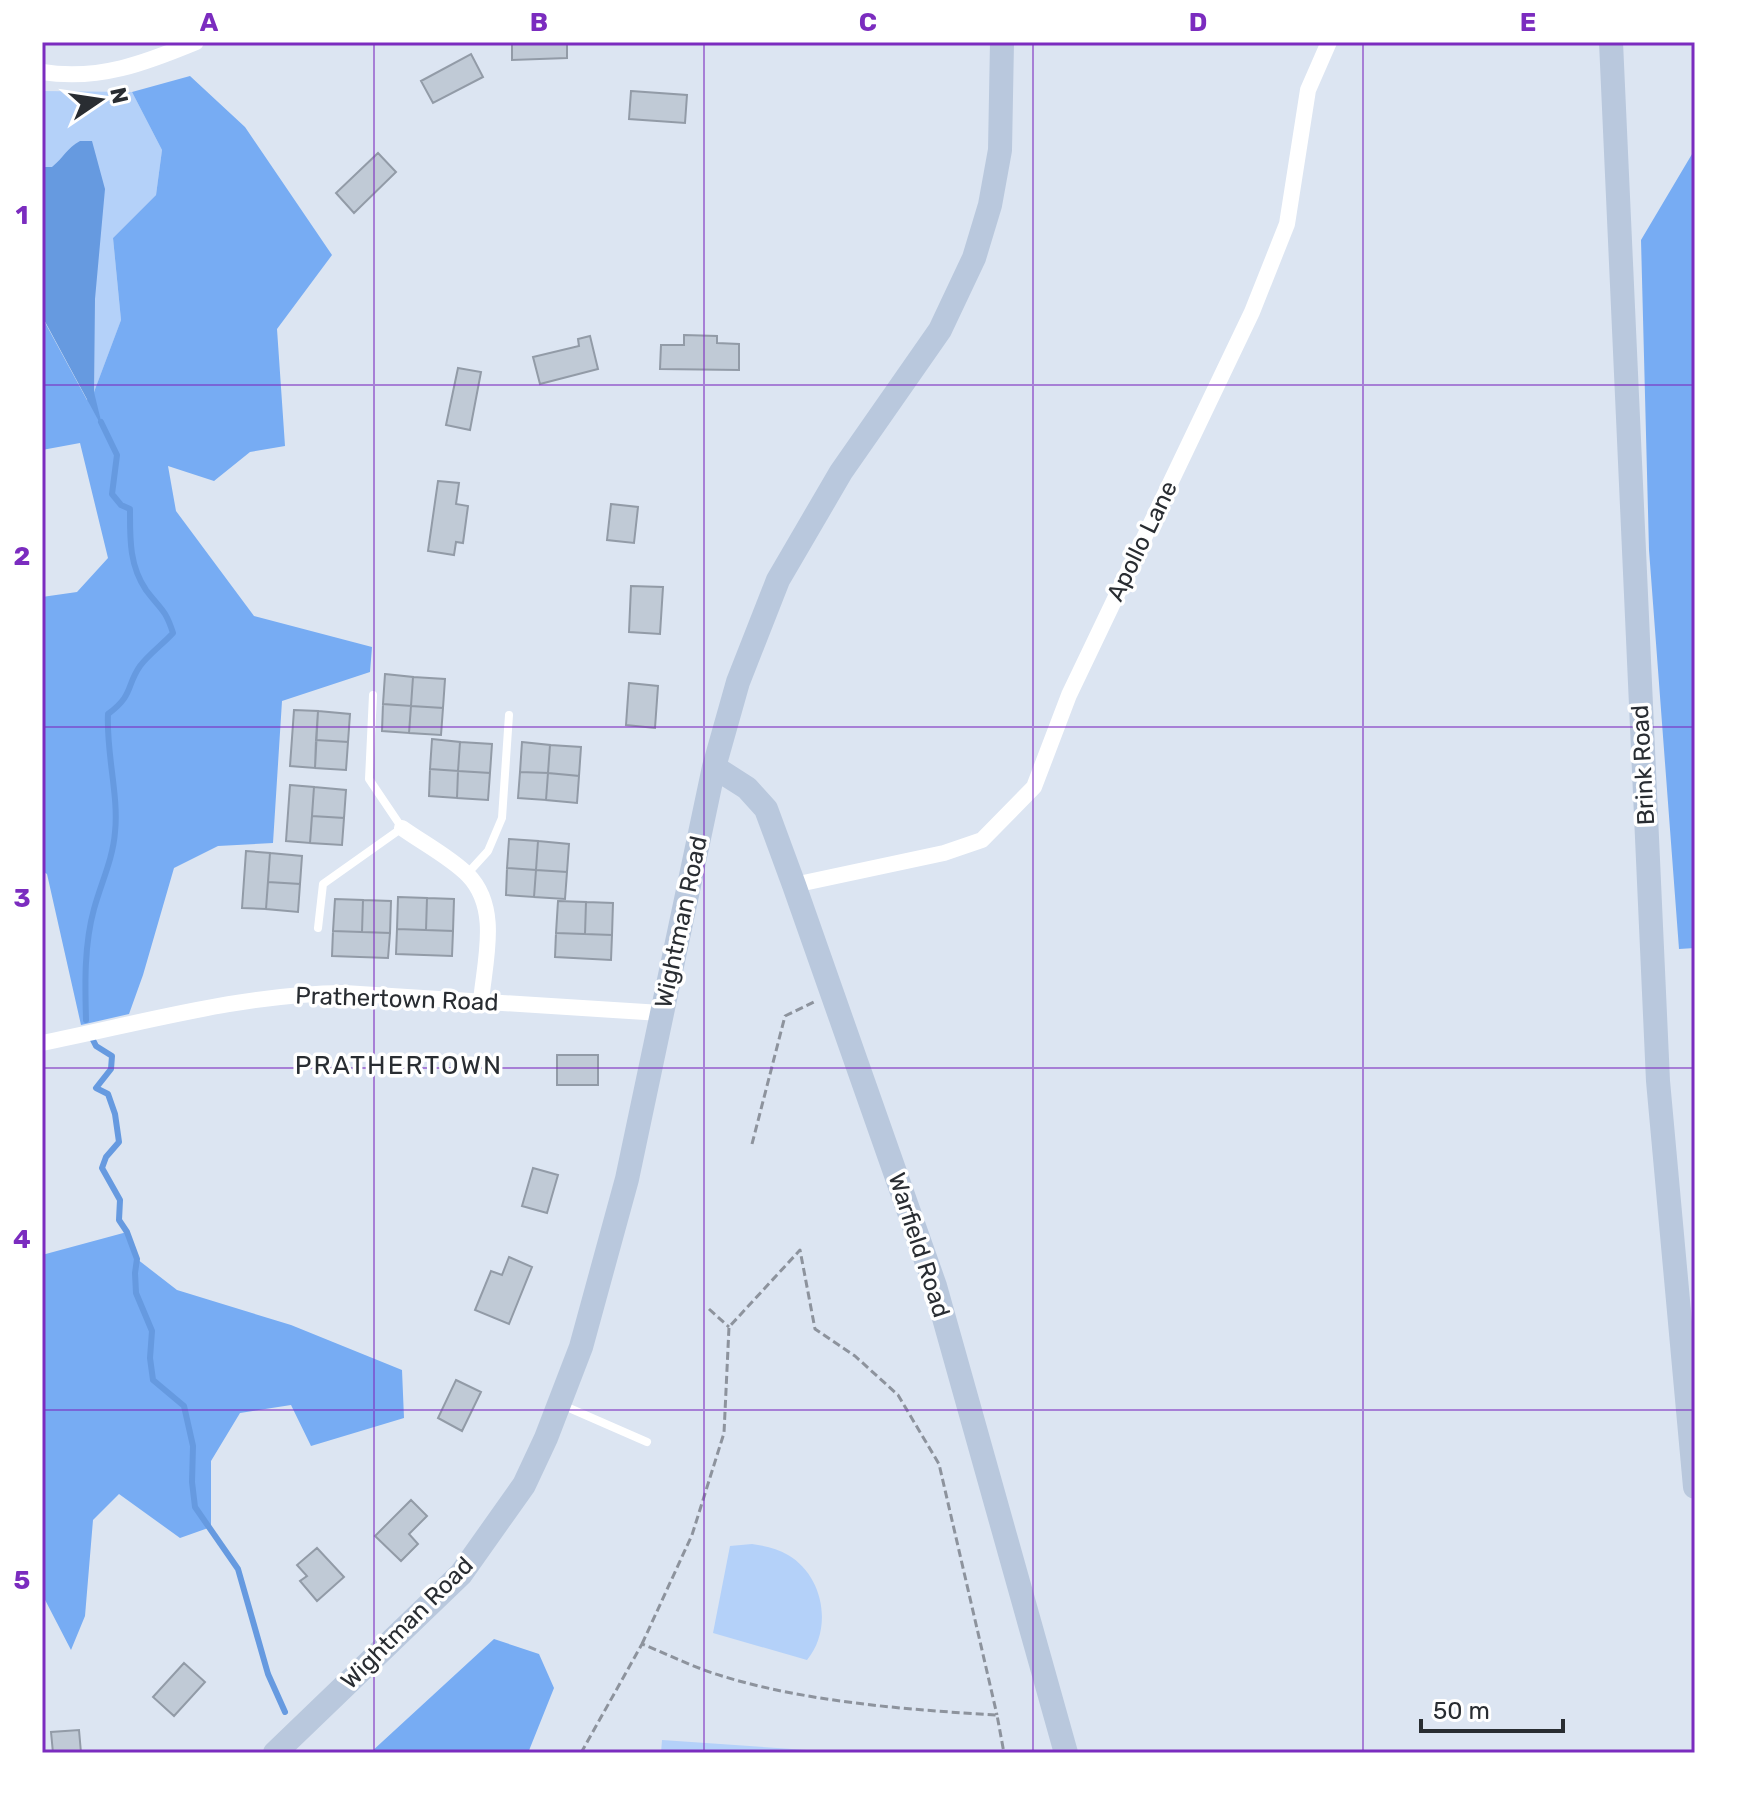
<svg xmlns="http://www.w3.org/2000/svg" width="1737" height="1795" viewBox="0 0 1737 1795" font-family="Rubik,sans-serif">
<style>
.green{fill:#b4d1f9}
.forest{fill:#77acf3}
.water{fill:#669ae0}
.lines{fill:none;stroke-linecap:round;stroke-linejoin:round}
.stream{stroke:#669ae0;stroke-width:6}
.building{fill:#c0cad6;stroke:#929ba7;stroke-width:2}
.path{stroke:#8d939d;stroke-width:3;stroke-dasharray:8 4;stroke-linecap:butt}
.lane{stroke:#fff;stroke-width:8}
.street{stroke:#fff;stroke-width:16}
.secondary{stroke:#b9c8dd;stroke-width:24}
.grid{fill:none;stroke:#7b2cbf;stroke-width:2;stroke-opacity:0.55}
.labels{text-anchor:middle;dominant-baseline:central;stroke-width:7;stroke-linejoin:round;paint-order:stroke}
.street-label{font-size:24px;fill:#292d32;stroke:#fff}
.neighbourhood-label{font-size:26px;letter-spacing:2px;fill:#292d32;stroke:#fff}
.neatline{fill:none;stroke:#7b2cbf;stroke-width:3}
.grid-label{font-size:26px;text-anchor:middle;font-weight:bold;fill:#7b2cbf}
</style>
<rect width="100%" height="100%" fill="#dce5f2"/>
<path class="green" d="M42,91L132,92L162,150L156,195L113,238L121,320L94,392L42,317Z
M752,1544C765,1546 777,1548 788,1555C824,1576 833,1629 807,1660L713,1633L730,1546Z
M662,1740L851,1753H661Z"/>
<path class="forest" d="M190,76L245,127L332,255L277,329L285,446L250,452L214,481L168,466L176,511L254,616L372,647L370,672L282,701L273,843L218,846L174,868L143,975L129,1014L81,1025L47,874L42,871V597L77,592L108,558L80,443L42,450V317L87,400L94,392L121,320L113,238L156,195L162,150L132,92Z
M1695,149V948L1679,949L1649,550L1641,240Z
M127,1232L137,1259L177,1290L291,1325L402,1370L404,1418L311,1446L291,1405L240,1413L211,1461V1527L180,1538L119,1494L93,1520L85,1616L71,1650L42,1594V1255Z
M494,1639L539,1654L554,1688L528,1753H370Z"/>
<path class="water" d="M80,141H92L105,189L95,299L94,392L103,429L42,316V167H52C63,158 67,148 80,141Z"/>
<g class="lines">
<path class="stream" d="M86,1020C85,984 84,945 94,909C101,883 113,859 115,832C119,796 106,753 108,714C134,695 126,686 140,666C149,654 163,644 173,633C165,608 160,609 146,590C129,565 130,538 130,509L121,505L112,494L117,455L101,422
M93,1040L96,1046L112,1056L111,1069L96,1088L108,1094L115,1114L119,1142L106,1157L102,1168L120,1200L119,1220L127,1232L137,1259L135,1273L136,1293L152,1331L150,1358L153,1380L184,1406L193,1446L192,1482L195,1507L238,1569L268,1674L285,1712"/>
</g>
<path class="building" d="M512,42H567V58L512,60Z
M471,54L483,77L433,103L421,81Z
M631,91L687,95L685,123L629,119Z
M378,153L396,172L354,213L336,193Z
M684,335L717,336V343L739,344V370L660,369L661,345H684Z
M590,336L598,369L540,384L533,357L579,346L578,339Z
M458,368L481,372L470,430L446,425Z
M438,481L459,483L456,504L468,506L463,543L456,542L454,555L428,551Z
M611,504L638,507L634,543L607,540Z
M631,586L663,587L660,634L629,632Z
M385,674L413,677L411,706L383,704Z
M413,677L445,679L443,708L411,706Z
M629,683L658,686L655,728L626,725Z
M383,704L411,706L409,733L382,731Z
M411,706L443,708L441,735L409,733Z
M294,710L318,711L315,768L290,766Z
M318,711L350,714L348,742L316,740Z
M432,739L460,742L458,771L430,769Z
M316,740L348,742L346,770L315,768Z
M460,742L492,744L490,773L458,771Z
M522,742L550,745L548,773L520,772Z
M550,745L581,747L579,776L548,773Z
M430,769L458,771L457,798L429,796Z
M458,771L490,773L488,800L457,798Z
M520,772L548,773L546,800L518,798Z
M548,773L579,776L577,803L546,800Z
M290,785L314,787L310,843L286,841Z
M314,787L346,790L344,818L312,816Z
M312,816L344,818L342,845L310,843Z
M509,839L538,841L536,870L507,868Z
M538,841L569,844L567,872L536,870Z
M246,851L270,853L266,909L242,908Z
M270,853L302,856L300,884L268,882Z
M507,868L536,870L534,897L506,895Z
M536,870L567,872L565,899L534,897Z
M268,882L300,884L298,912L266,909Z
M398,897L427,898L426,930L397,929Z
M427,898L454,899L453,931L426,930Z
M335,899L363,900L362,932L333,931Z
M363,900L391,901L390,933L362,932Z
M558,901L586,902L585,934L556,933Z
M586,902L613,903L612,935L585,934Z
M397,929L453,931L452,956L396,954Z
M333,931L390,933L388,958L332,956Z
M556,933L612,935L611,960L555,957Z
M557,1055H598V1085H557Z
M533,1168L558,1175L547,1213L522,1206Z
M509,1257L532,1267L509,1324L475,1310L491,1271L502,1275Z
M456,1380L481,1392L462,1431L438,1418Z
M411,1500L427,1516L409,1534L418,1544L401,1561L375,1536Z
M317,1548L344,1577L317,1601L300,1581L307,1576L297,1565Z
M184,1663L205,1682L174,1716L153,1697Z
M79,1730L81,1753H53L51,1732Z"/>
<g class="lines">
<path class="path" d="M752,1144L785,1016L814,1002
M709,1309L729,1327
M642,1644L692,1535L724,1433L729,1327L800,1250L815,1329L855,1356L898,1395L939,1464L997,1715
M581,1753L642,1644C669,1655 695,1668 722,1676C806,1702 910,1710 997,1715L1004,1753"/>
<path class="lane" d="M467,874L488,851L502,818L509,715
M318,928L323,884L402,828L369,779L373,695
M560,1404L647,1442"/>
<path class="street" d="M42,72C99,81 145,63 196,42
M402,828C423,843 450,857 468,875C500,908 485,959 481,1001
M794,885L944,853L982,840L1034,787L1069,695L1252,312L1287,224L1308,90L1329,42
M42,1043C142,1023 242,994 344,993L661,1013"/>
<path class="secondary" d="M1611,42L1658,1081L1695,1487
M714,767L747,788L766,809L794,885L935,1286L1066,1753
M275,1753L461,1574L524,1485L546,1438L581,1347L627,1179L714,767L738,682L778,580L841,472L940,330L974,258L990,205L1000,150L1002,42"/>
</g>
<path class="grid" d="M374,42V1753M704,42V1753M1033,42V1753M1363,42V1753M42,385H1695M42,727H1695M42,1068H1695M42,1410H1695"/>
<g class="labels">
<g class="street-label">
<text transform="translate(1142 541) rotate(-64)">Apollo Lane</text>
<text transform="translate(1643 765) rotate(-93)">Brink Road</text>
<text transform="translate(681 922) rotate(-78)">Wightman Road</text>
<text transform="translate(397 999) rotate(2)">Prathertown Road</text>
<text transform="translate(919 1245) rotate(72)">Warfield Road</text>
<text transform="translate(407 1623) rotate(-45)">Wightman Road</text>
</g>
<g class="neighbourhood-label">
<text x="399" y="1065">PRATHERTOWN</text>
</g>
</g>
<rect width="1737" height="1795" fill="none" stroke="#ffffff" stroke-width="88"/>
<g transform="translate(100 100) rotate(77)" stroke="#ffffff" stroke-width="6" paint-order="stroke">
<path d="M0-6L14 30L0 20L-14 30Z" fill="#292d32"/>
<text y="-12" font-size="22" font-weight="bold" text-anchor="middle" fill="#292d32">N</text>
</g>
<path d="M1421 1719v12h142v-12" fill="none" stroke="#292d32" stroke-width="4"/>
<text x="1433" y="1719" font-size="24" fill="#292d32" stroke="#ffffff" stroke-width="6" paint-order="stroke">50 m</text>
<rect x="44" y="44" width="1649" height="1707" class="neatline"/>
<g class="grid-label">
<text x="209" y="31">A</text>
<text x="539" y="31">B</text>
<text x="868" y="31">C</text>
<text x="1198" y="31">D</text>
<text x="1528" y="31">E</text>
<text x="22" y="224">1</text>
<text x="22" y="565">2</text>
<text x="22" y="907">3</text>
<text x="22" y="1248">4</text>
<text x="22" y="1589">5</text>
</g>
</svg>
